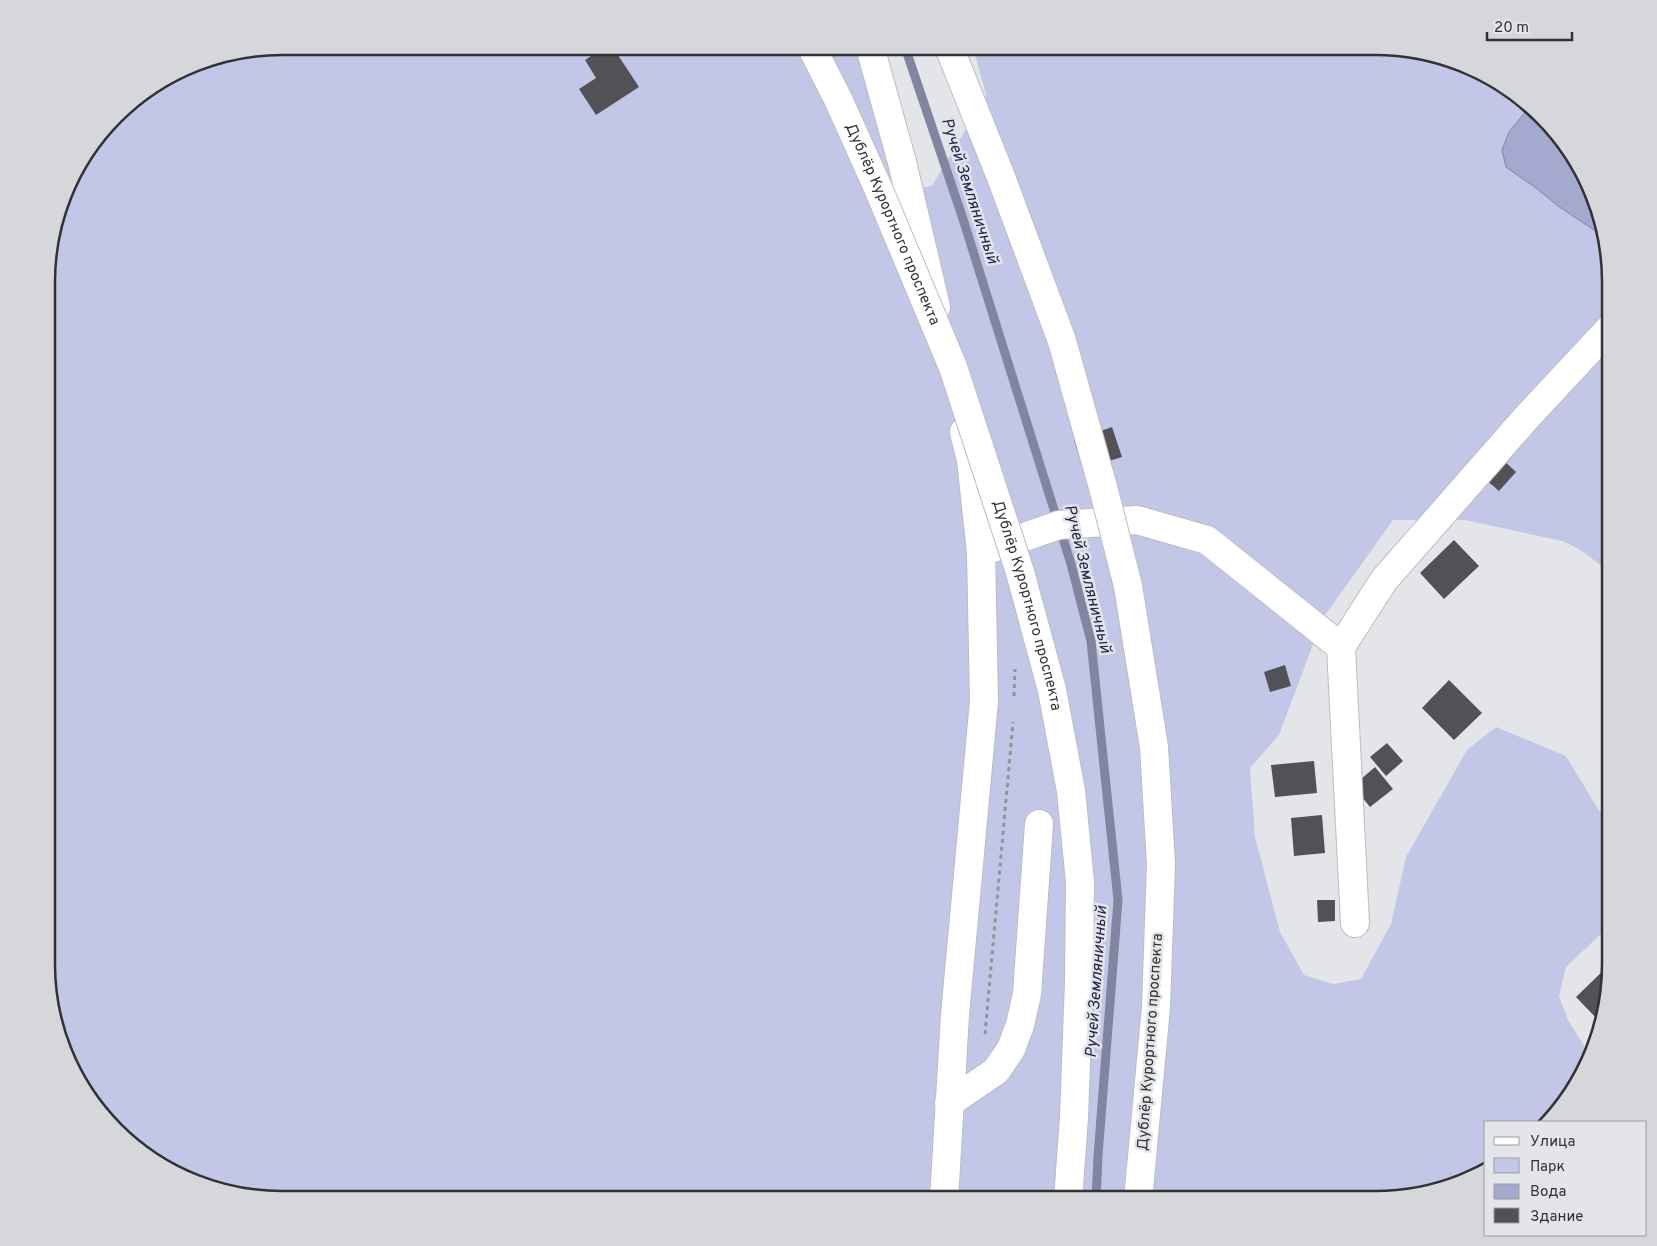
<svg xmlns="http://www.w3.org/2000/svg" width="1657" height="1246" viewBox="0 0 1657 1246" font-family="Overpass,sans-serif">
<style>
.green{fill:#c2c7e8}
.water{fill:#a4a9cf;stroke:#8285a0}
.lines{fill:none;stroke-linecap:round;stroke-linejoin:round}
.stream{stroke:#8285a0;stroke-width:9}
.building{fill:#525256}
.minor-casing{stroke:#bdbdc1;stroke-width:30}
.major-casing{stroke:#bdbdc1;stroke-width:30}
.path{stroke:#929396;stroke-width:3;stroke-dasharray:4 4;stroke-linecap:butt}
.minor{stroke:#fff;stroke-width:28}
.major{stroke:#fff;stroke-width:28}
.major-bridge-casing{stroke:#bdbdc1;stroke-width:30;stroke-linecap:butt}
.major-bridge{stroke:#fff;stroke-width:28}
.labels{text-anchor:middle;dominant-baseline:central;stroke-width:5;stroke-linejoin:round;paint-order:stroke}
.street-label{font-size:15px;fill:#323234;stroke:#e4e5e9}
.water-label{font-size:16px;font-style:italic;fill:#222251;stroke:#e4e5e9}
.rim{fill:none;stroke:#323234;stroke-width:2.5}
</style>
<rect width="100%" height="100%" fill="#e4e5e9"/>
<path class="green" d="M282,46L868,47L907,190L932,186L986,95L973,47H1390L1465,64L1530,105L1587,178L1611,282V577C1601,563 1578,547 1562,541L1465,520H1393L1323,618L1279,735L1250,768L1255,837L1280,932L1304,975L1333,984L1361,979L1391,924L1406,857L1467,750L1496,727L1566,756L1610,829V901L1604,931L1566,967L1559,996L1568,1020L1591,1057L1552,1119L1548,1122H1486V1170L1479,1176L1375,1200L267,1199L192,1182L127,1141L71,1068L47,980L48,251L78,164L127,105L206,59Z"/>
<path class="water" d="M1531,105L1587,178L1600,234L1558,206L1536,188L1506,167L1502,150L1509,132Z"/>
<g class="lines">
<path class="stream" d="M905,47L963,219L1071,564L1091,641L1118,900L1098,1156L1096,1200"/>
</g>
<path class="building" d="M606,46H612L639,87L596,115L579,89L596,78L585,60Z
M1112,427L1122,457L1083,469L1074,440Z
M1501,458L1516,472L1499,491L1484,478Z
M1454,540L1479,566L1444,599L1420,573Z
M1285,665L1291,686L1270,692L1264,672Z
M1449,680L1482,713L1454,740L1422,708Z
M1387,743L1403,761L1386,776L1370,757Z
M1314,761L1317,793L1275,797L1271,765Z
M1375,767L1393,789L1370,807L1353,786Z
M1322,815L1325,853L1294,856L1291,818Z
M1317,900H1335V921L1318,922Z
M1609,965L1610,980L1600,1022L1576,997Z"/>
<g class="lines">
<defs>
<path id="minor" d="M981,552L1059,525L1137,520L1207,540L1341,647
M1355,923L1341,647L1384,580L1527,417L1611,327
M949,1103L996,1071L1011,1049L1020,1025L1027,994L1039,824"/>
<path id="major" d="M870,47L902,162L936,307
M944,1200L955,1015L984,701L981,552L971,460L964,432"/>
</defs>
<use href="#minor" class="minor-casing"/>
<use href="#major" class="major-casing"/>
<path class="path" d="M526,49L528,46
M1014,696L1015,669
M985,1034L1013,722"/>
<use href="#minor" class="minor"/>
<use href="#major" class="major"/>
<defs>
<g id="major-bridge">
<path id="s1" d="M811,46L838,99L878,188L953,367L1020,572L1052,690L1071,791L1080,882L1079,981L1074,1117L1068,1200"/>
<path d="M949,47L1001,177L1062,341L1104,491L1128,586L1154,747L1161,864L1156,1007L1138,1200"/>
</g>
</defs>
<use href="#major-bridge" class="major-bridge-casing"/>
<use href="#major-bridge" class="major-bridge"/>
</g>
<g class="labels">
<g class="street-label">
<text stroke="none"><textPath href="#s1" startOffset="196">Дублёр Курортного проспекта</textPath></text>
<text stroke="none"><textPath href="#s1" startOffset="601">Дублёр Курортного проспекта</textPath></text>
<text transform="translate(1151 1042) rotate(-86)">Дублёр Курортного проспекта</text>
</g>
<g class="water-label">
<text transform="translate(969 191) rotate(72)">Ручей Земляничный</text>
<text transform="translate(1087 579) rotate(76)">Ручей Земляничный</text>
<text transform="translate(1097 982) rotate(-86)">Ручей Земляничный</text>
</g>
</g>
<path d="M0 0H1657V1246H0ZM282 55H1375A227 227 0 0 1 1602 282V964A227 227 0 0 1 1375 1191H282A227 227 0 0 1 55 964V282A227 227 0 0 1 282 55Z" fill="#d6d7db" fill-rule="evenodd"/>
<path class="rim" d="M282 55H1375A227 227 0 0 1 1602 282V964A227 227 0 0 1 1375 1191H282A227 227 0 0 1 55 964V282A227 227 0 0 1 282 55Z"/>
<rect x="1484" y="1121" width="162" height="115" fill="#e4e5e9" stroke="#9d9da1"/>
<rect x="1494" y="1137" width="25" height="8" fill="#ffffff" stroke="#9d9da1"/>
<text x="1530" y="1146" font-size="15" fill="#323234">Улица</text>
<rect x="1494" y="1158" width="25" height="15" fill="#c2c7e8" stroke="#9d9da1"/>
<text x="1530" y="1171" font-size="15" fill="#323234">Парк</text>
<rect x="1494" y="1184" width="25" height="15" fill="#a4a9cf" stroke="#9d9da1"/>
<text x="1530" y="1196" font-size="15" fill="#323234">Вода</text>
<rect x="1494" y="1208" width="25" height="15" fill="#525256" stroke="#9d9da1"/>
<text x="1530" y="1221" font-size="15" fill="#323234">Здание</text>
<path d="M1487 32v8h85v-8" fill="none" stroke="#323234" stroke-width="2.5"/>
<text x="1494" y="32" font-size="15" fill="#323234" stroke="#e4e5e9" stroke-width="4" paint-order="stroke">20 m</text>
</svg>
